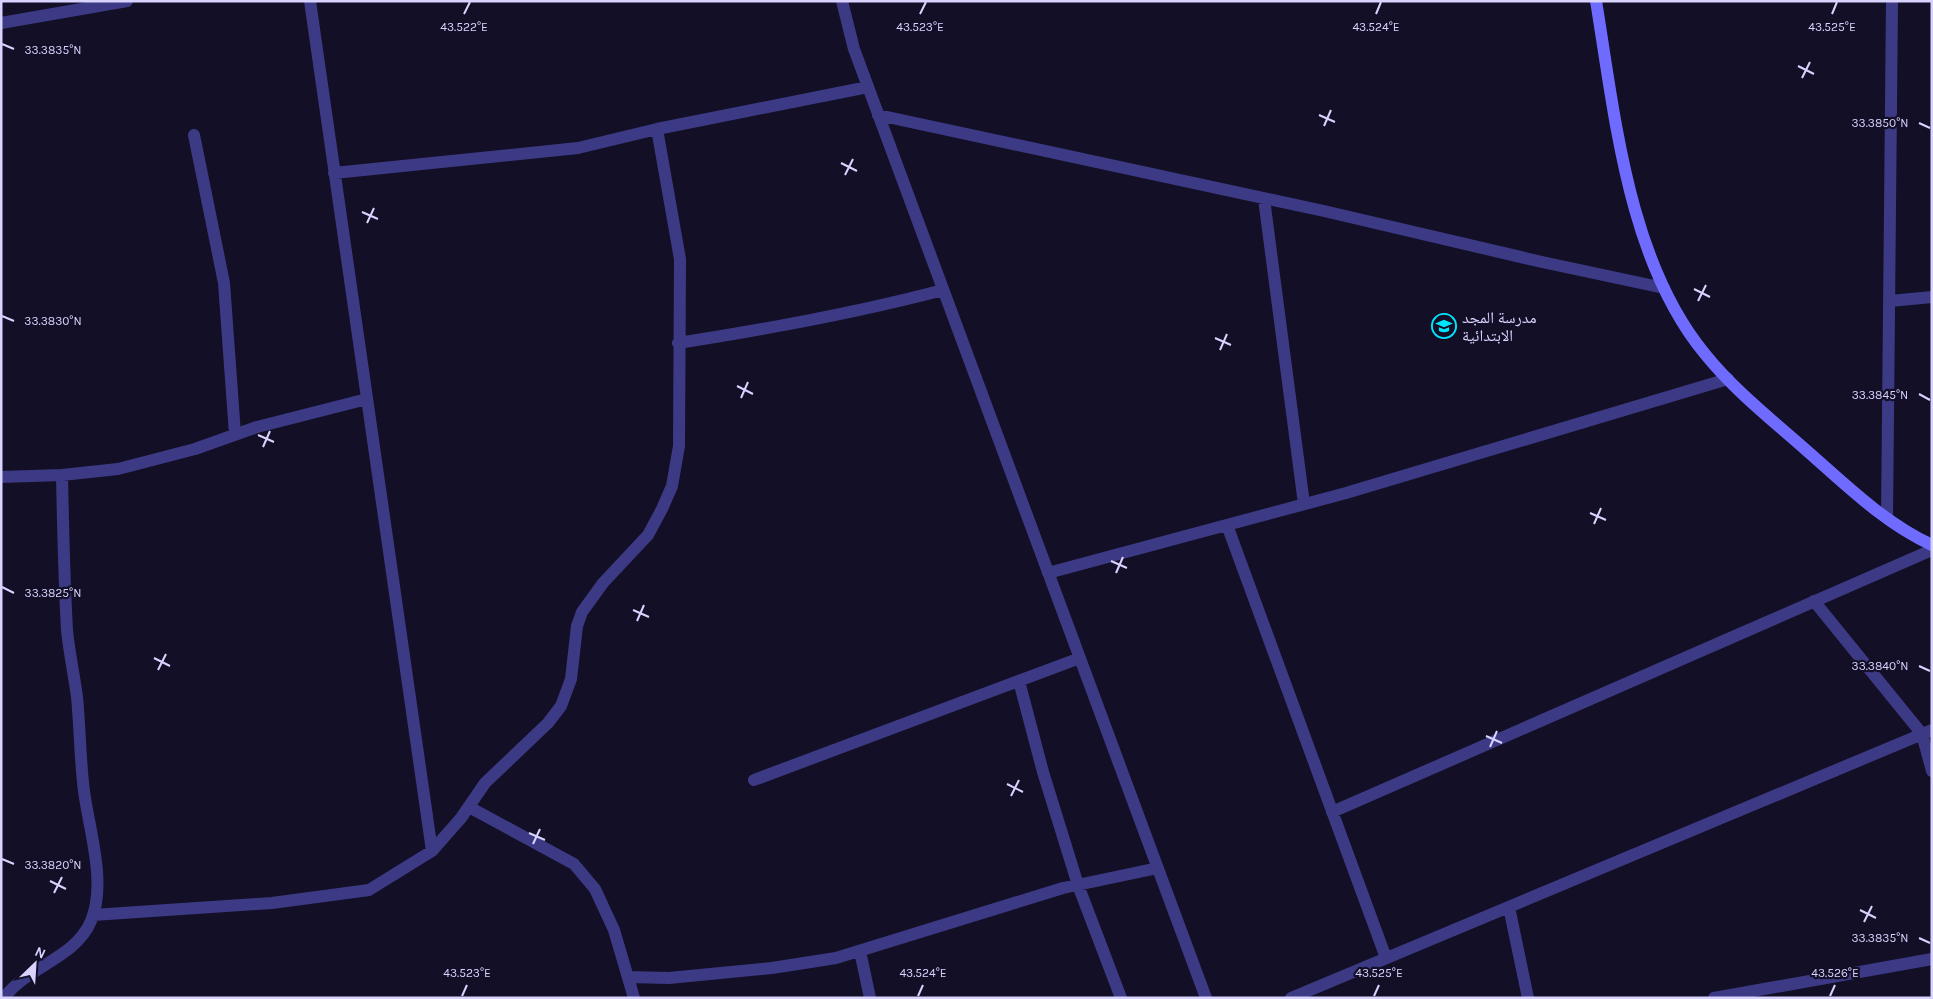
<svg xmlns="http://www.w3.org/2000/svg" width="1933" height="999" viewBox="0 0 1933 999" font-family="Karla,'Noto Naskh Arabic',sans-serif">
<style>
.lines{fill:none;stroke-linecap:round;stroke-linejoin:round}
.street{stroke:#3d3a85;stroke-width:12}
.secondary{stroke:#6f6bff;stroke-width:12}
.ticks{fill:none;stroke:#d9d4ff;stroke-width:2}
.labels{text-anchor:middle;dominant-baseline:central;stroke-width:4.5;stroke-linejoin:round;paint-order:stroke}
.poi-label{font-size:16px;fill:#d9d4ff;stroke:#130f26;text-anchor:start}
.ticks-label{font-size:12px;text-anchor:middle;fill:#d9d4ff;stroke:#130f26;stroke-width:4.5;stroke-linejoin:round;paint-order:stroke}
</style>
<rect width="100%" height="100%" fill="#130f26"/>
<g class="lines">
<path class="street" d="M310,1L432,851
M842,1L854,49L1206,998
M1,23L127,1
M878,115L1324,211L1542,262L1664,288
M194,135L224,283L235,434
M334,173L578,148L657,129L868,87
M1264,199L1304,504
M1890,301L1932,297
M678,343C768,329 856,313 943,290
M1,477L62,475L118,469L195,449L257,427L367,399
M1887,518L1892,1
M1227,525L1386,958
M1048,573L1346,493L1728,379
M1814,601L1922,734L1932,771
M1019,681L1043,772L1078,885L1121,998
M754,780L1080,658
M469,807L574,864L595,889L614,930L634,998
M1332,812L1932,550
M1509,907L1528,998
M93,915L272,903L369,890L432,851L461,818L485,783L548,723L561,706L571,679L577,626L582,612L603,583L648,535L662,509L672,486L679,446L680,259L657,129
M860,951L870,998
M628,977L669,978L772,968L836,958L1063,888L1158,868
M4,998C27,966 75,959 91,921C107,883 89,830 84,791C80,760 80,728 77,697C74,674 69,652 67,630C64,578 63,526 62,475
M1291,998L1932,730
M1714,998L1932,959"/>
<path class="secondary" d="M1596,1C1615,116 1628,261 1705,354C1734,390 1771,419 1806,450C1845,484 1884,523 1932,545"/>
</g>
<path class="ticks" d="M464,14L470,2M920,14L926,2M1376,14L1381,2M1832,14L1837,2M2,44L14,49M1798,66L1814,74M1802,78L1810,62M1319,115L1335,122M1919,123L1930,128M1324,126L1331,110M841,163L857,171M845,175L853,159M362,212L378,219M367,223L374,208M1694,289L1710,297M1698,301L1706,285M2,316L14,321M1215,338L1231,345M1220,350L1227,334M737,386L753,394M1919,394L1930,400M741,398L748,382M258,435L274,442M263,447L270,431M1590,513L1606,520M1594,524L1601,508M1111,561L1127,568M1116,573L1123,557M2,587L14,593M633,610L649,617M637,621L644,605M154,658L170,666M1919,666L1930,671M158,670L166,654M1486,736L1502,743M1490,747L1497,731M1007,784L1023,792M1011,796L1019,780M529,833L545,840M533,844L540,829M2,859L14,864M50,881L66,889M54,893L62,877M1860,910L1876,918M1864,922L1872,906M1919,938L1930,943M462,996L467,985M918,996L923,985M1374,996L1379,985M1830,996L1835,985"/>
<defs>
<symbol id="school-ring" viewBox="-11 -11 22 22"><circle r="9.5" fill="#130f26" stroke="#00e5ff" stroke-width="1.5"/><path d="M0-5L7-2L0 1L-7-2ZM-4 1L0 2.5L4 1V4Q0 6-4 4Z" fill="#00e5ff"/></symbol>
</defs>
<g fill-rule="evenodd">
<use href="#school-ring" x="1430" y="312" width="28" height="28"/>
</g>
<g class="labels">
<g class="poi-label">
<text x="1462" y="317">مدرسة المجد<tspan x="1462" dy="18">الابتدائية</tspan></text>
</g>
</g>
<g class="ticks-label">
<text x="464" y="31">43.522°E</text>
<text x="920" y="31">43.523°E</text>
<text x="1376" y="31">43.524°E</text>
<text x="1832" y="31">43.525°E</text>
<text x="53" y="54">33.3835°N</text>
<text x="1880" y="127">33.3850°N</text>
<text x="53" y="325">33.3830°N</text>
<text x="1880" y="399">33.3845°N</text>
<text x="53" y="597">33.3825°N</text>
<text x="1880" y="670">33.3840°N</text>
<text x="53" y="869">33.3820°N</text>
<text x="1880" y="942">33.3835°N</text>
<text x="467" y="977">43.523°E</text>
<text x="923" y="977">43.524°E</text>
<text x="1379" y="977">43.525°E</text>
<text x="1835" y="977">43.526°E</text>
</g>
<rect width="1933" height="999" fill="none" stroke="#d9d4ff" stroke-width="5"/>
<g transform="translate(35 964) rotate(25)" stroke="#130f26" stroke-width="4" paint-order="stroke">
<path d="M0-4L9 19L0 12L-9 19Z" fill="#d9d4ff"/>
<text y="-8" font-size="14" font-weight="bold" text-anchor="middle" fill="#d9d4ff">N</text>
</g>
</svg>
